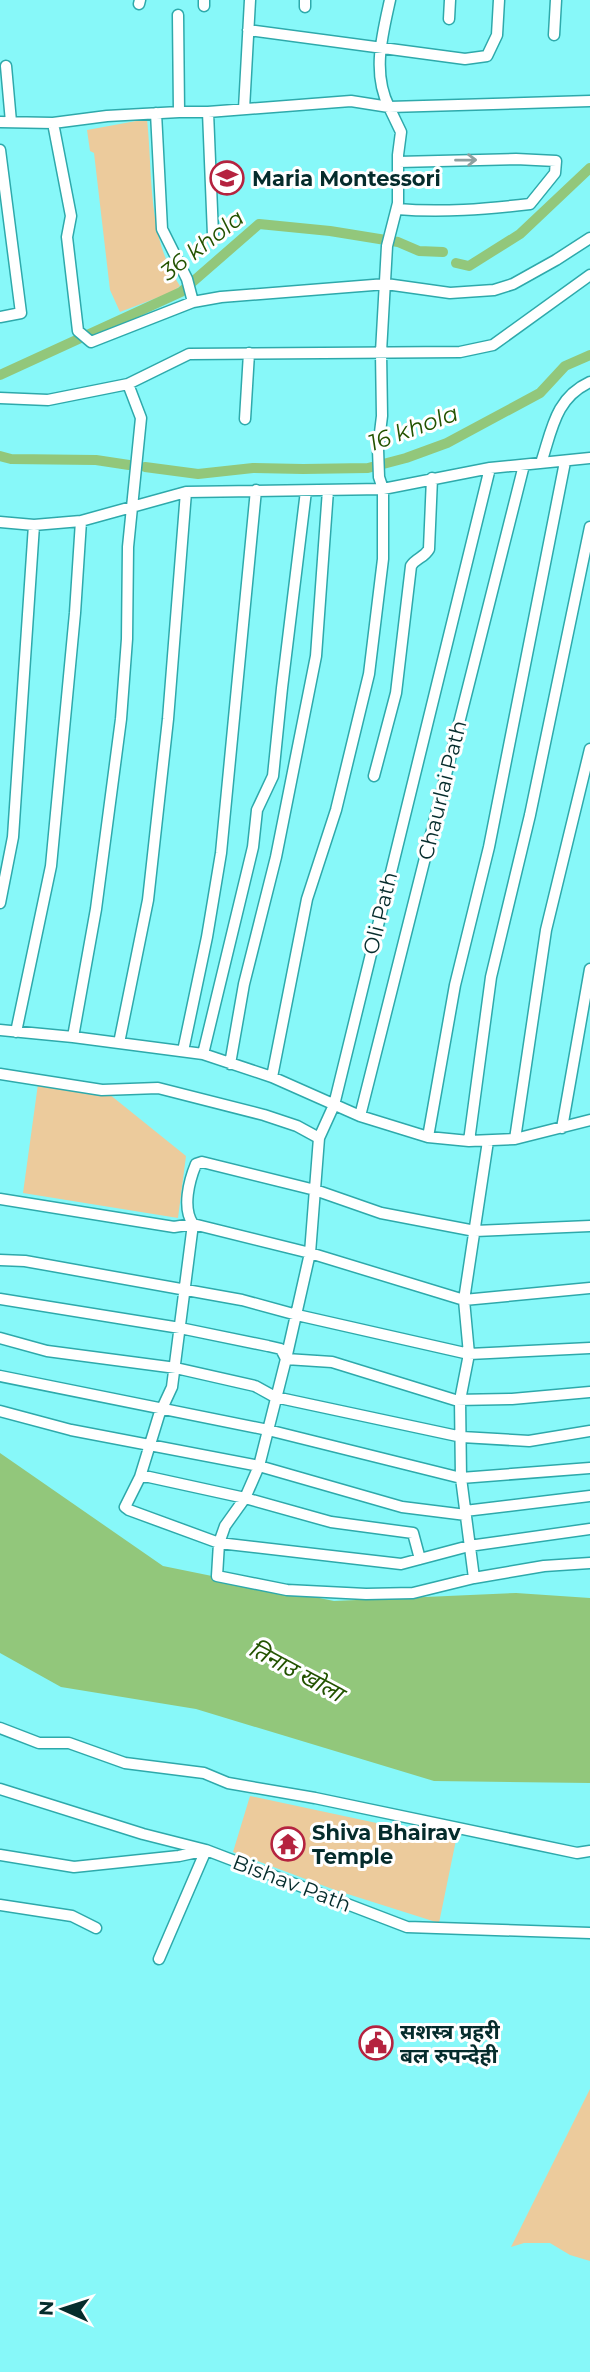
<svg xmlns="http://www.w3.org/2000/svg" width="590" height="2372" viewBox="0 0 590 2372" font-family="Montserrat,'Noto Sans Devanagari',sans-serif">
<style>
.green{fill:#eccb9c}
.water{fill:#92c77b}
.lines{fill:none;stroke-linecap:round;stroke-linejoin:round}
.canal{stroke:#92c77b;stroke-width:10}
.minor-casing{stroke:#2ea9ab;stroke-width:13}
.minor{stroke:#fff;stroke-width:10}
.oneway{stroke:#8ea0a0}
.labels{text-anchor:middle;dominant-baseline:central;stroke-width:6;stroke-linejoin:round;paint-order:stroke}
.poi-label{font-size:21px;font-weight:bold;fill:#052c2c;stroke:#fff;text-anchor:start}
.street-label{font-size:21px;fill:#052c2c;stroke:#fff}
.water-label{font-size:23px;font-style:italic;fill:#235300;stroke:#fff}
</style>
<rect width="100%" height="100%" fill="#87f8f9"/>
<path class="green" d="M147,119C153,175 147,237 180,286L172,292L120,312L110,290L94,153L90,151L87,130Z
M38,1084L109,1094L186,1156L178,1218L23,1193Z
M250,1796L456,1840L439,1923L335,1890L233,1852Z
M590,2089V2261L570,2255L550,2243H524L511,2247Z"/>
<path class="water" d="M0,1453L163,1566L334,1601L516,1593L590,1598V1783L434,1781L196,1709L61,1687L0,1653Z"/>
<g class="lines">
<path class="canal" d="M456,263L469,266L520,234L590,168
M0,375L181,292L259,224L330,231L398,242L419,251L443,252
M0,456L11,459L96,460L129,465
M145,467L198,474L253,468L303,469L368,468L406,458L447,443L540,393L565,366L590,355"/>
<defs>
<path id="minor" d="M390,0C382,36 372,73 389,107L590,101
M139,4L140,0
M204,6V0
M305,7V0
M178,15L179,112
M449,19L450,0
M248,30L465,59L487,56L497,35L499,0
M554,35L556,0
M6,66L11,122
M244,109L250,0
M208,112L213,235
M156,113L162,229L187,279L193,302
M0,122L53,123L107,116L179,112H208L351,101L389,107L401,132L398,155V203L387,246L381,352L382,416L378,449L379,477L383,489V559L369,674L336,810L307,899L272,1077
M53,123L71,216L67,237L78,331L91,342L193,302L221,297L386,284L450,293L494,290L513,284L556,260L590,238
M0,150L21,313L0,317
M397,209C442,213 486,209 530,204L555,173L556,161L516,159L398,162
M0,398L48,400L128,384L189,354L460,352L493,345L590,275
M245,419L249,353
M541,463C552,430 555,398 590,382
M490,468L334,1105L319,1138L310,1253L286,1359L259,1466L245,1498L225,1526L219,1543L217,1576L287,1590L366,1594L413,1593L474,1578L544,1566L590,1563
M0,522L34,525L81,521L186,492L383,489L490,468L590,458
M374,776L396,693L411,566C416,558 424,558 429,549L432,478
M0,903L13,837L34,525
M0,1030L73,1037L203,1054L272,1077L360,1116L428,1137L469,1141L515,1139L590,1120
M16,1032L51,866L75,613L81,521
M73,1037L96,909L121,719L127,639L128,547L141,418L128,384
M119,1043L148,900L168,719L186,492
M183,1051L207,937L221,853L256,490
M203,1054L253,847L257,810L273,776L282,688L306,491
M230,1064L244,984L276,857L316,656L328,490
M0,1074L102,1090L158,1088L264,1115L297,1126L319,1138
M360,1116L524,465
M562,1128L590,969
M428,1137L455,985L489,847L565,462
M515,1139L546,930L590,749
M469,1141L491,977L530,815L590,527
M0,1199L174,1227L193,1224L310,1253L464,1300L590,1288
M590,1226L475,1231L381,1213L315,1190L202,1162L196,1164C189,1181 182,1208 193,1224L172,1387L159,1415L140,1477L125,1507L129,1510L219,1543L401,1564L469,1546L590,1529
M0,1260L25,1261L242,1300L297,1315L469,1354L590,1348
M0,1299L180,1328L268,1346L281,1349L286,1359
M0,1338L47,1351L176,1368L255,1386L275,1397L462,1437L529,1441L590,1431
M286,1359L332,1362L455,1400L512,1399L590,1392
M0,1376L268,1430L461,1478L590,1468
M0,1411L71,1430L259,1466L402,1507L466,1515
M140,1477H149L245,1498L331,1522L413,1533L420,1559
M465,1511L590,1496
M474,1578L461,1478L460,1400L469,1354L464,1300L488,1141
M0,1728L39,1743H69L125,1763L204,1773L228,1783L315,1798L577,1853L590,1851
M0,1789L143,1834L206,1850L407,1927L590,1933
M0,1855L74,1867L179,1856L202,1851
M0,1905L72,1916L96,1928
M159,1959L206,1850"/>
</defs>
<use href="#minor" class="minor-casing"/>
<use href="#minor" class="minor"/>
</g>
<defs><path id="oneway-shaft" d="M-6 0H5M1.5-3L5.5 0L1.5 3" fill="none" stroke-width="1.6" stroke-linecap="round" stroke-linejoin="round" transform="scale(1.75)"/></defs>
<use class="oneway" href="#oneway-shaft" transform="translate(466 160) rotate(-1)"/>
<defs>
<symbol id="school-ring" viewBox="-11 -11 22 22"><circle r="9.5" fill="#fff" stroke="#b5233f" stroke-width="1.5"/><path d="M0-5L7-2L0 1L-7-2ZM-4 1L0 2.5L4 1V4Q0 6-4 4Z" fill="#b5233f"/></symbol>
<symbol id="temple-ring" viewBox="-11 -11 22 22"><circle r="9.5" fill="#fff" stroke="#b5233f" stroke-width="1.5"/><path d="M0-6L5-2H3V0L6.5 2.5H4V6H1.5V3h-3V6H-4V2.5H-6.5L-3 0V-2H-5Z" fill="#b5233f"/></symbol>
<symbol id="civic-ring" viewBox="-11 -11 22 22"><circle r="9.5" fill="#fff" stroke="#b5233f" stroke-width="1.5"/><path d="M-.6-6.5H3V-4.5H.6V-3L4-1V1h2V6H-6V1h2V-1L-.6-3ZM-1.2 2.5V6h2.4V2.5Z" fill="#b5233f"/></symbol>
</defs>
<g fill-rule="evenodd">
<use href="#school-ring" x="208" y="159" width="38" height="38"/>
<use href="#temple-ring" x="269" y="1825" width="38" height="38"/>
<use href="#civic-ring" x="357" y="2024" width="38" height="38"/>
</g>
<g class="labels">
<g class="poi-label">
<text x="252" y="178">Maria Montessori</text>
<text x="312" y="1832">Shiva Bhairav<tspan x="312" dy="24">Temple</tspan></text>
<text x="400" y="2031">सशस्त्र प्रहरी<tspan x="400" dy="24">बल रुपन्देही</tspan></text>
</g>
<g class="street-label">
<text transform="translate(442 790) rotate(-76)">Chaurlai Path</text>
<text transform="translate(380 913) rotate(-76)">Oli Path</text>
<text transform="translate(292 1883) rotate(21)">Bishav Path</text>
</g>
<g class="water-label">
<text transform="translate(202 245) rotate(-38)">36 khola</text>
<text transform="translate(413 428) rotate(-20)">16 khola</text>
<text transform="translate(296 1671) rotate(28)">तिनाउ खोला</text>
</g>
</g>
<g transform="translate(63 2309) rotate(273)" stroke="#ffffff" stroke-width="5" paint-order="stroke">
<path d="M0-5L12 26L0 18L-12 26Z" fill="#052c2c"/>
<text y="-10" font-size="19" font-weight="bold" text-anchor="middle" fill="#052c2c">N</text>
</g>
</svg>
